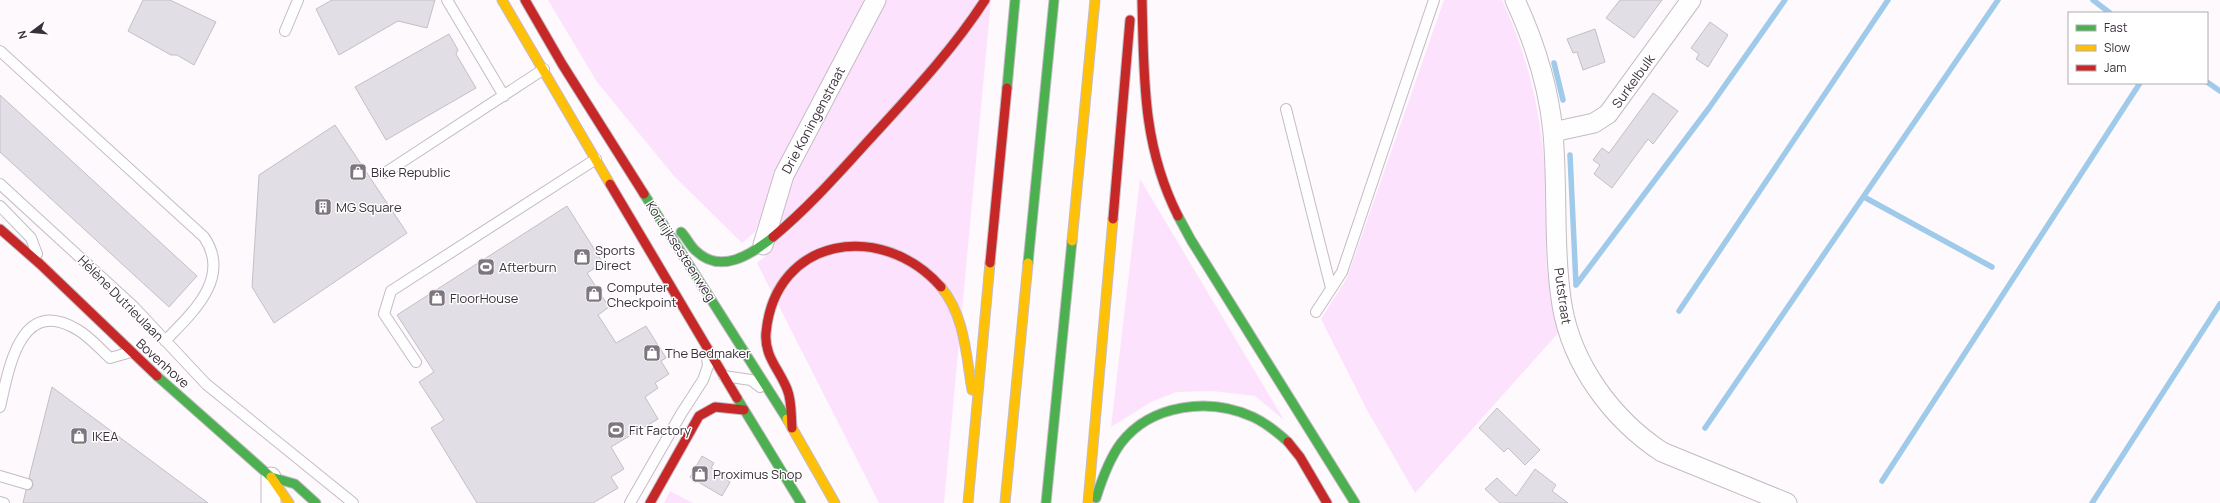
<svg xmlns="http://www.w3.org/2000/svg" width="2220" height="503" viewBox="0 0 2220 503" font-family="Manrope,sans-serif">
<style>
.green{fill:#fde2fe}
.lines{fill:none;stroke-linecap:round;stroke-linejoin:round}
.stream{stroke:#a0cae9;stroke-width:5.5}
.building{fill:#e2dee6;stroke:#c3bfc7}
.lane-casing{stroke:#c4bcc4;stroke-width:12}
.street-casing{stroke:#c4bcc4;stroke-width:21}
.fast-casing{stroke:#c4bcc4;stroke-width:11}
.slow-casing{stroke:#c4bcc4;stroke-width:11}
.jam-casing{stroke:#c4bcc4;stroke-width:11}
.lane{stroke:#fffeff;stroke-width:10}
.street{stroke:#fffeff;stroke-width:19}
.fast{stroke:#4caf50;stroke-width:9}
.slow{stroke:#ffc107;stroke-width:9}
.jam{stroke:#c62828;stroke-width:9}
.labels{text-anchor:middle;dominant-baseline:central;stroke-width:3;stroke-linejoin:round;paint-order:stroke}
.street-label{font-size:13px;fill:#3a303b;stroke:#fff}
.poi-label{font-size:13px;fill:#3a303b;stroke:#fff;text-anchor:start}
</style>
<rect width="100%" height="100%" fill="#fdf9fd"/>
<path class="green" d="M548,0H871L780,169L755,232L742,243L674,176L597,82Z
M886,0H991L944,503H879L757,263L769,253L778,211L798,164Z
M1444,0H1502C1530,59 1543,123 1546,187C1547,214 1545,242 1547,269C1550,290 1556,311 1560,331L1415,493L1367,410L1321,319L1347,278Z
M1140,179L1284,420L1255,396L1212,391L1176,392L1151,402L1111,427Z
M670,491L693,503H664Z"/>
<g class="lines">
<path class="stream" d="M2093,0L2110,13
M1554,63L1563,100
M2207,82L2220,91
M1570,155L1576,285L1709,108L1785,0
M1864,197L1992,267
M1679,311L1888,0
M1705,428L1998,0
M1882,481L2140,83
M2092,503L2220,304"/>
</g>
<path class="building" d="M143,0H170L216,22L194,65L177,55H171L128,31Z
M332,0H435L427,28L398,21L339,55L316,9Z
M1620,0H1662L1634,38L1606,18Z
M1710,22L1728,35L1708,67L1696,59L1699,54L1691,48Z
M1595,29L1605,62L1583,70L1577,52L1573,53L1567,39Z
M449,34L458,50L456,54L476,88L386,140L355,87Z
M1653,93L1678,111L1653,144L1648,139L1612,188L1594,174L1600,165L1593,160L1602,148L1609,153Z
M0,95L197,276L169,307L0,152Z
M335,125L407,233L274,323L252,287L259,175Z
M567,206L603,263L587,273L609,307L598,315L616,343L646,326L666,358L661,361L669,374L655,383L658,388L645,397L658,419L611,447L624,469L611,477L618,488L593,503H477L431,428L444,420L419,382L434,372L397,315Z
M52,387L208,503H23L26,490L31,489L33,485L32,480L29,478Z
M1497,408L1540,450L1525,465L1508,448L1504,452L1479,428Z
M702,456L714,463L711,468L727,477L726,479L730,482L722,496L690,477Z
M1535,469L1556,485L1552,491L1568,503H1500L1485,489L1497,478L1516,496Z"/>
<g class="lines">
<defs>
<path id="lane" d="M447,0L504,96
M285,31L298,0
M0,51L204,237C232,278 192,313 165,341
M1286,109L1331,288
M385,173L544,69
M0,184L134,307L206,384L353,503
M0,206L31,238L37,254
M1316,312L1342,272L1434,0
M416,362L384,314L391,291L596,159
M724,376L751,380L760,387
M0,407C9,368 20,295 78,330C90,337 100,349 110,358L131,352
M0,476L27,484
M0,502L4,503
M630,503L681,414L703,380L708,366L707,357"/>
<path id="street" d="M1515,0C1534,41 1549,88 1553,133C1558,190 1553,249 1562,305C1572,365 1612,419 1662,452L1787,503
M1553,132L1594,123L1608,114L1691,0
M763,245L784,175L876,0
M271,477V503"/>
<path id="fast" d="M1007,88L1015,0
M644,194L787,419
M1178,216L1191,240L1355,503
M681,232C687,238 690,246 696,251C721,275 752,254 773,237
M1028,263L1054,0
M157,376L271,477L295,484L316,503
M737,398L801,503
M1096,498C1102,479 1109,459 1121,443C1151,404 1210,397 1253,417C1266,423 1277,432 1288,442
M1046,503L1072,241"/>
<path id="slow" d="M502,0L610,184
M1072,241L1095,0
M941,287C965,316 966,355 972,390
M787,419L835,503
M271,477L289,503
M968,503L990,263
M1005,503L1028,263
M1088,503L1113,219"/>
<path id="jam" d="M525,0L562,64L644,194
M1142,0C1144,77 1142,145 1178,216
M610,184L737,398
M1113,219L1130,20
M0,229L40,264L157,376
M773,237C808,208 838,174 869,140C910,95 952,51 985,0
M990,263L1007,88
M792,428C791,415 792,401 787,389C779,369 764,356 766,333C775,236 882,220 941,287
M1288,442L1300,457L1327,503
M650,503L699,416L715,407L744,410"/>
</defs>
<use href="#lane" class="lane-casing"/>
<use href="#street" class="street-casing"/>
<use href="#fast" class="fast-casing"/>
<use href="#slow" class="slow-casing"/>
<use href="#jam" class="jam-casing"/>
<use href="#lane" class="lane"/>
<use href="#street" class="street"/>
<use href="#fast" class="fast"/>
<use href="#slow" class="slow"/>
<use href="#jam" class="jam"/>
</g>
<defs>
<symbol id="shop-square" viewBox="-11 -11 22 22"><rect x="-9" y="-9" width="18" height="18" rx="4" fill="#7e767f" stroke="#fff"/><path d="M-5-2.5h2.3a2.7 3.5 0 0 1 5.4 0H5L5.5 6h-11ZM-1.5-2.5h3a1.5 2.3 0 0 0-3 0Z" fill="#fff"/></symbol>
<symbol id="building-square" viewBox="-11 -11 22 22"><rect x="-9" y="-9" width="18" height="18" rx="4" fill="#7e767f" stroke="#fff"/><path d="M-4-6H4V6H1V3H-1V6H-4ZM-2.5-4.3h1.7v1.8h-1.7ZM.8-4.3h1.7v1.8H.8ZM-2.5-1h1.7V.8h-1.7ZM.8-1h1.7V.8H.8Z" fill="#fff"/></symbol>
<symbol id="stadium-square" viewBox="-11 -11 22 22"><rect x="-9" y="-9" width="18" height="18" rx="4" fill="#7e767f" stroke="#fff"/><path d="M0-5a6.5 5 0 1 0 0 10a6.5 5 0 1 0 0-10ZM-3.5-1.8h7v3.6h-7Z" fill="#fff"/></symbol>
</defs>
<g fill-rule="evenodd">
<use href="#shop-square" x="348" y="162" width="20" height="20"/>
<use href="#building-square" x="313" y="197" width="20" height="20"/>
<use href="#shop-square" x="572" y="247" width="20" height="20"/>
<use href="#stadium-square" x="476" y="257" width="20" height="20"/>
<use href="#shop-square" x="584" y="284" width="20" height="20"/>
<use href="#shop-square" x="427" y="288" width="20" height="20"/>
<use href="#shop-square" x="642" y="343" width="20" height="20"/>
<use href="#stadium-square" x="606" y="420" width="20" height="20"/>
<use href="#shop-square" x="69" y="426" width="20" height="20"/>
<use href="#shop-square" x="690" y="464" width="20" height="20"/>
</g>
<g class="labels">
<g class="street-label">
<text transform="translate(1633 81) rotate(-54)">Surkelbulk</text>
<text transform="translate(813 120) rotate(-62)">Drie Koningenstraat</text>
<text transform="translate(681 251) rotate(57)">Kortrijksesteenweg</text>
<text transform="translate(1563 296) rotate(82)">Putstraat</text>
<text transform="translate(121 298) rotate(45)">Hélène Dutrieulaan</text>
<text transform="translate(163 363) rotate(42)">Bovenhove</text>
</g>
<g class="poi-label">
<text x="371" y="172">Bike Republic</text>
<text x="336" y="207">MG Square</text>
<text x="595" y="250">Sports<tspan x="595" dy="15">Direct</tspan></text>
<text x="499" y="267">Afterburn</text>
<text x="607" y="287">Computer<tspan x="607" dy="15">Checkpoint</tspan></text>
<text x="450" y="298">FloorHouse</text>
<text x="665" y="353">The Bedmaker</text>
<text x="629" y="430">Fit Factory</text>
<text x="92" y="436">IKEA</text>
<text x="713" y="474">Proximus Shop</text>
</g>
</g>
<rect x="2068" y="12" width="140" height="72" fill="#ffffff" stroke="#b0acb1"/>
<rect x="2076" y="25" width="20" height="6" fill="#4caf50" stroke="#b0acb1"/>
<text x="2104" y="32" font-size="12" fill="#3a303b">Fast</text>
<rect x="2076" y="45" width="20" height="6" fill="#ffc107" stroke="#b0acb1"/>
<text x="2104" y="52" font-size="12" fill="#3a303b">Slow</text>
<rect x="2076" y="65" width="20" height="6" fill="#c62828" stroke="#b0acb1"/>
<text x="2104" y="72" font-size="12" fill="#3a303b">Jam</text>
<g transform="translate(32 32) rotate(254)" stroke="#ffffff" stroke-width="3" paint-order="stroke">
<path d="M0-3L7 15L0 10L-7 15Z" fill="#3a303b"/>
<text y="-6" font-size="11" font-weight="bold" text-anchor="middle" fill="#3a303b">N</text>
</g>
</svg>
